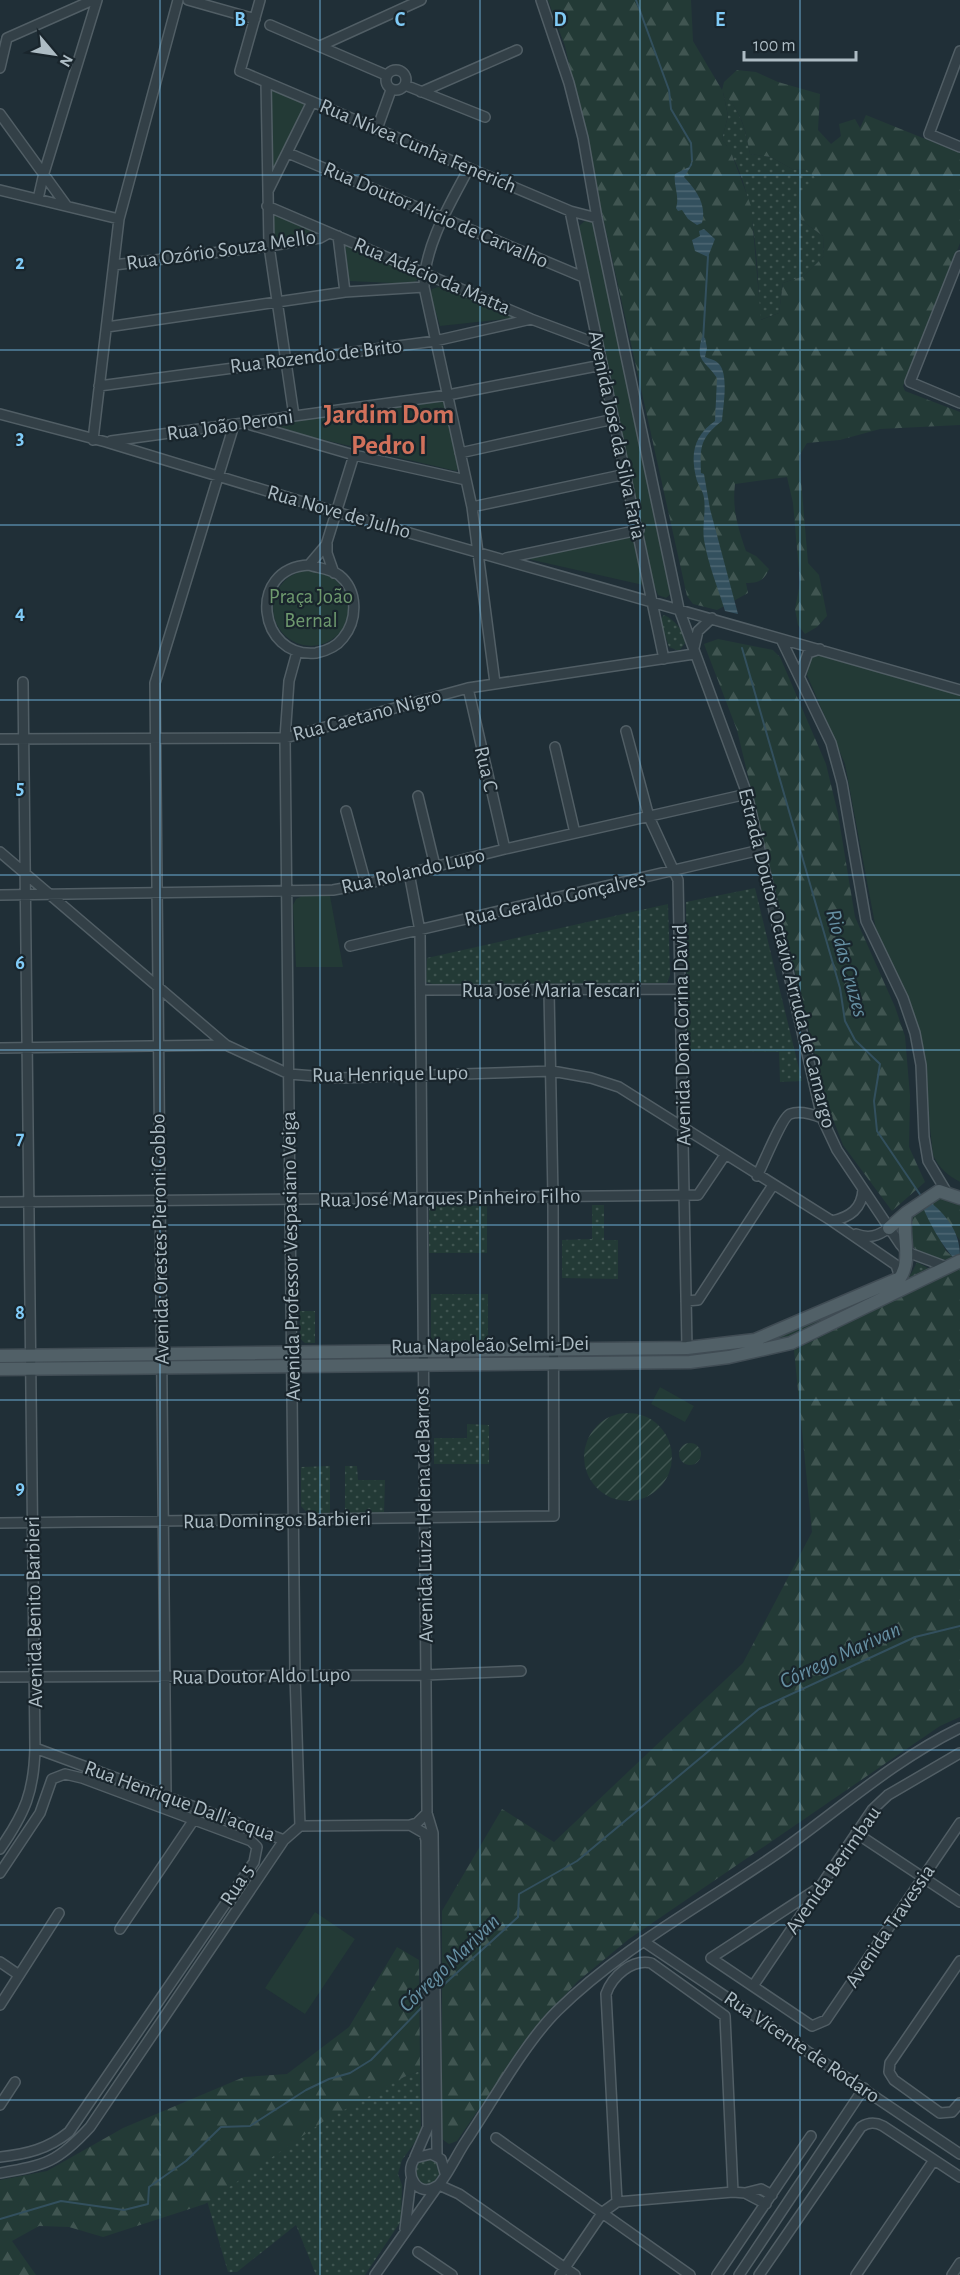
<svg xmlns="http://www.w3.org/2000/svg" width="960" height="2275" viewBox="0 0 960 2275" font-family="'Alegreya Sans',sans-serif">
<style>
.grass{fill:url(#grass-dots)}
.forest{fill:url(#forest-firs);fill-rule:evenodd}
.park{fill:#233a36}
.garden{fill:url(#garden-furrows)}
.water{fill:url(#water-rules)}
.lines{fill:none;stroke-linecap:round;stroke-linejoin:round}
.stream{stroke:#33505e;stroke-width:2}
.minor-casing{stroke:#515e65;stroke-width:12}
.major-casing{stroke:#404c54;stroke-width:15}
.minor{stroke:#334047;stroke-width:9}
.major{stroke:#516067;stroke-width:12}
.grid{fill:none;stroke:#80cbf7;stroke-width:1.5;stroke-opacity:0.55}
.labels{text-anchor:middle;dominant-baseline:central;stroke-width:4.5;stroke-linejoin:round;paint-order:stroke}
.street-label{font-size:21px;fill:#adbcc4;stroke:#19252c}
.park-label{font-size:21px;fill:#6e996e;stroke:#19252c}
.water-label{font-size:22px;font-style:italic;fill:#6690a3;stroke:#19252c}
.district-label{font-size:27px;font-weight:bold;fill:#d2715b;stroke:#19252c}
.grid-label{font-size:20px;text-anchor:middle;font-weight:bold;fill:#80cbf7;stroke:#19252c;stroke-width:4.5;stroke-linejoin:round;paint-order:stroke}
</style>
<defs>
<pattern id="grass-dots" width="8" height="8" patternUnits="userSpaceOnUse" patternTransform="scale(1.5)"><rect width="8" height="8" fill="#233a36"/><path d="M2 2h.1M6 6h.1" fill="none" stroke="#405551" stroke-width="1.8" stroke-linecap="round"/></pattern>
<pattern id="forest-firs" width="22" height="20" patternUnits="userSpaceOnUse" patternTransform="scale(1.5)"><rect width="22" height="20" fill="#233a36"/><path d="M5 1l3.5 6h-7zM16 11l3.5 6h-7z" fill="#405551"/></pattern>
<pattern id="garden-furrows" width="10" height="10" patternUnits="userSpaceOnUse" patternTransform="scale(1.5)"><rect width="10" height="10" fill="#233a36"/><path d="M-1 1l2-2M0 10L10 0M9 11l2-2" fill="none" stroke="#405551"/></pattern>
<pattern id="water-rules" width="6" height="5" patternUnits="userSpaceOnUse" patternTransform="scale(1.5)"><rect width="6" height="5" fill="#33505e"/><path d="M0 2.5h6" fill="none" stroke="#4e6773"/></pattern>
</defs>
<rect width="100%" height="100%" fill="#202f37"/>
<path class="grass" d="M723,91C741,113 745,126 750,154L771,157L794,170L806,169L819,180L801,220L823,236L824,256L804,276L783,283L779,313L760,320C757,263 757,187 722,139L728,116Z
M664,615C675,620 683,630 686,642L679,651L669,647L660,620Z
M755,888L802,1081L780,1082L779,1052L687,1051L686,902Z
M668,904L670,975L667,983L433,984L426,982L427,958Z
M433,1205L487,1206V1253H429V1209Z
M592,1205H604V1240H618V1279L562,1278V1240L592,1239Z
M917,1262L933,1271L785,1340L722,1355L563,1359L566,1354L717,1349L900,1283L911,1274Z
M431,1294H488V1342H434L431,1339Z
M300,1311H315V1343H305L300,1339Z
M467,1424L489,1425V1464H434V1438H467Z
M330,1466V1514H308L301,1506V1467Z
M345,1466H357L358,1480H385L384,1513L345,1514Z
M420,2071L421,2134L402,2160L398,2174L402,2185L401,2221L365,2275H316L296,2225L237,2272H228L207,2201C266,2159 353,2093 420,2071Z
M414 2172a13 13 0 1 1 26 0a13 13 0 1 1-26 0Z"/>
<path class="forest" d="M548,0H691L693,41L722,90L724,82L737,70L756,72L778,82L820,94L818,130L831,144L841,136L839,124L855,119L860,128L866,115L960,153V243L903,386L905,391L960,412V425L880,429L840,440L807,443L799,456L808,563L819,575L827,616L817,627L805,634L798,625L795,609L800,583L793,503L787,477L735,484C732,509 738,528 746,551L756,556L769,569C764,581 758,583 746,583L748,593L717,610L693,604L687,596L565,46ZM723,92C742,114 745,126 750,154L771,157L794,170L806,169L818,180L797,200L801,220L823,236L824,256L804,276L783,283L779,313L761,320L751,206L731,152L722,139L728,116Z
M718,639L773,650L780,657L826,764L838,814L855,917L895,1007L905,1036L910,1096L909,1147L925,1182L892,1211L843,1145L826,1101L737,730L704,644Z
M939,1193L960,1199V1240L928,1200Z
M922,1204L946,1251L954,1258C917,1268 892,1233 922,1204Z
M960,1267V1717L940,1726L629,1939L578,1981L533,2030L457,2141L449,2144L442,2139V1911L502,1809L554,1842L743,1663L812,1532L794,1350Z
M397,1947L419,1960L420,2071L404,2077L324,2121L205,2204L103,2237L69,2227L39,2226L12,2241L36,2275H0V2180L47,2171L123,2128L244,2077L287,2074L349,2027Z"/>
<path class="park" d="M271,89L303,102L304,105L274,177H272Z
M272,212L320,230V235L273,241Z
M587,219L595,224L672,593L666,598L658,595L654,585L579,226Z
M345,243L417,275V280L413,284L349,281Z
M438,287L450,288L516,315L515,318L440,326L430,293L432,289Z
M440,399L444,402L460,466L456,471L282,430L279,427L283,422Z
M631,535L634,536L643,585L528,559Z
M273 608a38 38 0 1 1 76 0a38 38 0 1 1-76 0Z
M815,653L960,693V1182C947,1175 939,1168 933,1155L919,1027L877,935L845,764L807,675L809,662Z
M302,896H330L343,967H296L293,905L296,899Z
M660,1387L694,1406L685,1422L651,1404Z
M315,1912L355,1939L305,2014L265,1988Z"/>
<path class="garden" d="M584 1457a44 44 0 1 1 88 0a44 44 0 1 1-88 0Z
M679 1454a11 11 0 1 1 22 0a11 11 0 1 1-22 0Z"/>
<path class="water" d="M693,158L692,165L684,177C696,190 707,204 702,223L697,225L688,219L682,210L678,211L676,208C680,196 673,185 675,174L689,167Z
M704,229L715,239L708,257L695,251L692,240L700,236L699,231Z
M702,337L705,338L707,348L705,357C710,359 716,360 719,364C729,375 723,407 722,421C700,438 700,447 701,473L704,474L710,509L738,614L725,611C718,588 708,564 704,540C702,526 706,512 704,498C703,490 697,484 696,477C690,452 695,435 715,421L717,378C705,360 695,362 702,337Z
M928,1200C946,1215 960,1231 960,1256L954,1258C944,1249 926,1218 922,1204Z"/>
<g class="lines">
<path class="stream" d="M636,0L669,90L671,109L691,143L692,160
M703,341L708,256
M742,648L840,988L845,1021L855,1040L880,1064L874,1101L877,1131L921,1196
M438,1990L518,1917L519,1894L577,1861L759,1709L915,1637L960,1626
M0,2219L61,2201L124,2210L148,2204L149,2187L186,2161L221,2127L250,2126L306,2090L329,2079L350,2073L371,2060L424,2005"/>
<defs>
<path id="minor" d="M188,0L255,19
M260,0L240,71L570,211L597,218
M541,0L569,83L583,138L597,218L679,609L747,794L822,1118L837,1150L900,1244L907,1252L947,1267
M270,25L386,75
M7,38L93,0
M320,46L421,0
M960,51L929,134L960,147
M0,68L7,38
M386 80a10 10 0 1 1 20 0a10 10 0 1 1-20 0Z
M266,82L269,246L294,416
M405,85L485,117
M421,92L517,50
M0,114L66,205
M377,129L391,90
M288,153L583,277
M469,168C450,204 424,246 424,287L472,507L495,683
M0,190L119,219
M268,191L312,102
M38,199L44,173L97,0
M267,206L531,319L598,344
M570,211L664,659
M338,236L345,292
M960,256L910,382L960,403
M114,265L269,246L320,238L329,233
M107,327L345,292L424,287
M99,386L435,341L531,319
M0,414L106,442L336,512L960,690
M251,425L354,455L466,480
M93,440L119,219L178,0
M111,441L448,395L602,365
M460,453L614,419
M472,507L626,474
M327,544V553L334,573
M506,558L639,530
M309,565C318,568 331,569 339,575C358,590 358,620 343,638C337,646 326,651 316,653C258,659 246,568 309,565Z
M309,565L326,545L354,455
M781,639L831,743L842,783L866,921L903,998L915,1033L921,1065L924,1137L928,1161L946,1191
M694,648L698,631L712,618
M297,652L289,681L285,738L295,1675L300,1826
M800,675L808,653L820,649
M468,688L505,849
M626,731L649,817L678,880L687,1348
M0,739L285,738L468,688L694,654
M555,747L575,833
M418,796L435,866
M346,811L366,884
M0,852L226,1045L289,1074L339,1078L552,1071L591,1078L619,1087L832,1221L896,1265L900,1278
M409,873L420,931L427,1813L433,1833L437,2156
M0,895L333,890L366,884L505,849L747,794
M350,946L760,850
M421,990L680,989
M0,1048L226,1045
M757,1176C763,1165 782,1117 790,1114C800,1110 812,1114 822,1118
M0,1202L698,1195L725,1155
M832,1221C850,1217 862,1209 863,1189
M856,1234C869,1239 878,1236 889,1228
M686,1301L698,1300L773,1185
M0,1523L554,1516L553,1197L549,991
M0,1677L425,1675L521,1671
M35,1748L284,1840L300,1826L410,1825L417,1823L427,1813
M166,1796L155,683L234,425
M410,1825L424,1833L426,1840L428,2127L415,2157
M856,1833L960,1902
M0,1849C25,1813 34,1792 35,1748L23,682
M0,1873L40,1813L52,1779L65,1774L82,1778L251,1841L257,1847L254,1862L69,2132C48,2149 27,2154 0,2157
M820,1887L711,1958L812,2026L826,2020L960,1823
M120,1929L193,1821
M643,1941L960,2154
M960,1961L890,2063L889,2072L894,2080L940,2113L952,2112L960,2103
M0,1962L19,1975
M753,1986L872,1810L888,1795L960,1753
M0,2005L59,1913
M0,2105L15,2082
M496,2138L690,2275
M0,2173C46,2165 58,2162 90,2127L284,1840
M445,2173L441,2159L431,2154L415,2158C403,2174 418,2199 437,2186C443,2183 460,2149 466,2141C492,2102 525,2043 557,2011C624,1945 709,1902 785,1848C842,1807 896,1759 960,1728
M439,2185L459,2194L575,2275
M745,2193L761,2189L772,2195
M617,2202L606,1994C612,1976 632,1959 651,1963L725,2016L733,2192
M405,2229L411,2180
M418,2252L452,2275
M375,2275L437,2187
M560,2275L603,2212L617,2202L733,2192L745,2193L766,2204
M717,2275L811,2136
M739,2275L864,2088
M759,2275L861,2127C869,2122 875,2122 883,2126L960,2177
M856,2275L934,2160
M952,2275L960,2263"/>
<path id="major" d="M889,1228L906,1213
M0,1356L687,1348L755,1340L900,1278C913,1258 901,1235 906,1213L939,1191L960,1198
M0,1369L690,1362L729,1357L791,1343L960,1261"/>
</defs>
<use href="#minor" class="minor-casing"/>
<use href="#major" class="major-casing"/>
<use href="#minor" class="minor"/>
<use href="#major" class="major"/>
</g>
<path class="grid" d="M160,0V2275M320,0V2275M480,0V2275M640,0V2275M800,0V2275M0,175H960M0,350H960M0,525H960M0,700H960M0,875H960M0,1050H960M0,1225H960M0,1400H960M0,1575H960M0,1750H960M0,1925H960M0,2100H960"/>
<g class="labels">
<g class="street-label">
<text transform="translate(418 146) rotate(23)">Rua Nívea Cunha Fenerich</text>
<text transform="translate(436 215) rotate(23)">Rua Doutor Alicio de Carvalho</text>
<text transform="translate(221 250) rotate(-8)">Rua Ozório Souza Mello</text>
<text transform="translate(432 276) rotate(23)">Rua Adácio da Matta</text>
<text transform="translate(316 356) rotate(-7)">Rua Rozendo de Brito</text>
<text transform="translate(230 425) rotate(-8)">Rua João Peroni</text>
<text transform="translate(617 435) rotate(78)">Avenida José da Silva Faria</text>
<text transform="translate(339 512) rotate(16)">Rua Nove de Julho</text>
<text transform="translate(367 715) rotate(-15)">Rua Caetano Nigro</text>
<text transform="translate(486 769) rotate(77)">Rua C</text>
<text transform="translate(413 871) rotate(-13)">Rua Rolando Lupo</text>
<text transform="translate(555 899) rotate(-13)">Rua Geraldo Gonçalves</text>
<text transform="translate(787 958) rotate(76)">Estrada Doutor Octavio Arruda de Camargo</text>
<text x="551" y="990">Rua José Maria Tescari</text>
<text transform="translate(682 1035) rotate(-91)">Avenida Dona Corina David</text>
<text transform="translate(390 1074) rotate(-1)">Rua Henrique Lupo</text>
<text transform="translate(450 1198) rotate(-1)">Rua José Marques Pinheiro Filho</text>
<text transform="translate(160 1239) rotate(-91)">Avenida Orestes Pieroni Gobbo</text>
<text transform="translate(291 1256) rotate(-91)">Avenida Professor Vespasiano Veiga</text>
<text transform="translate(490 1345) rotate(-1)">Rua Napoleão Selmi-Dei</text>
<text transform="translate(424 1515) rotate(-91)">Avenida Luiza Helena de Barros</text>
<text transform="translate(277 1520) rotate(-1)">Rua Domingos Barbieri</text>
<text transform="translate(34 1612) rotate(-91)">Avenida Benito Barbieri</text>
<text transform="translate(261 1676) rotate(-1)">Rua Doutor Aldo Lupo</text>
<text transform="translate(180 1801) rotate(20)">Rua Henrique Dall'acqua</text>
<text transform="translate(833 1870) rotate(-55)">Avenida Berimbau</text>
<text transform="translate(237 1885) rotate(-57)">Rua 5</text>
<text transform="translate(890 1926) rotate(-56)">Avenida Travessia</text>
<text transform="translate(802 2047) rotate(34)">Rua Vicente de Rodaro</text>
</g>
<g class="park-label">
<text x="311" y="596">Praça João<tspan x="311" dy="24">Bernal</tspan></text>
</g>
<g class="water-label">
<text transform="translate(847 963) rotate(75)">Rio das Cruzes</text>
<text transform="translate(840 1655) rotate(-25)">Córrego Marivan</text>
<text transform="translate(449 1963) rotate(-44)">Córrego Marivan</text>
</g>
<g class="district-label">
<text x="389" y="414">Jardim Dom<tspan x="389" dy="31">Pedro I</tspan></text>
</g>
</g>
<g class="grid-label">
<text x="240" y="26">B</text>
<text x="400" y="26">C</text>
<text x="560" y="26">D</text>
<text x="720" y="26">E</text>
<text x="20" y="269">2</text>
<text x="20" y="444">3</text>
<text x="20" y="619">4</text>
<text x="20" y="794">5</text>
<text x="20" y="969">6</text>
<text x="20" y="1144">7</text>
<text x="20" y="1319">8</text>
<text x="20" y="1494">9</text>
</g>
<g transform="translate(54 54) rotate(119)" stroke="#19252c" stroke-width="4.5" paint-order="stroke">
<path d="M0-4.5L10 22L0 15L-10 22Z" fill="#adbcc4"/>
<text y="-9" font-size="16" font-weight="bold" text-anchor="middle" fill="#adbcc4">N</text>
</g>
<path d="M744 51v9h112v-9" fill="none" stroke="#adbcc4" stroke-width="3"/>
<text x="753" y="51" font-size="18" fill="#adbcc4" stroke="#19252c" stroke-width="4.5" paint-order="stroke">100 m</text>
</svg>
